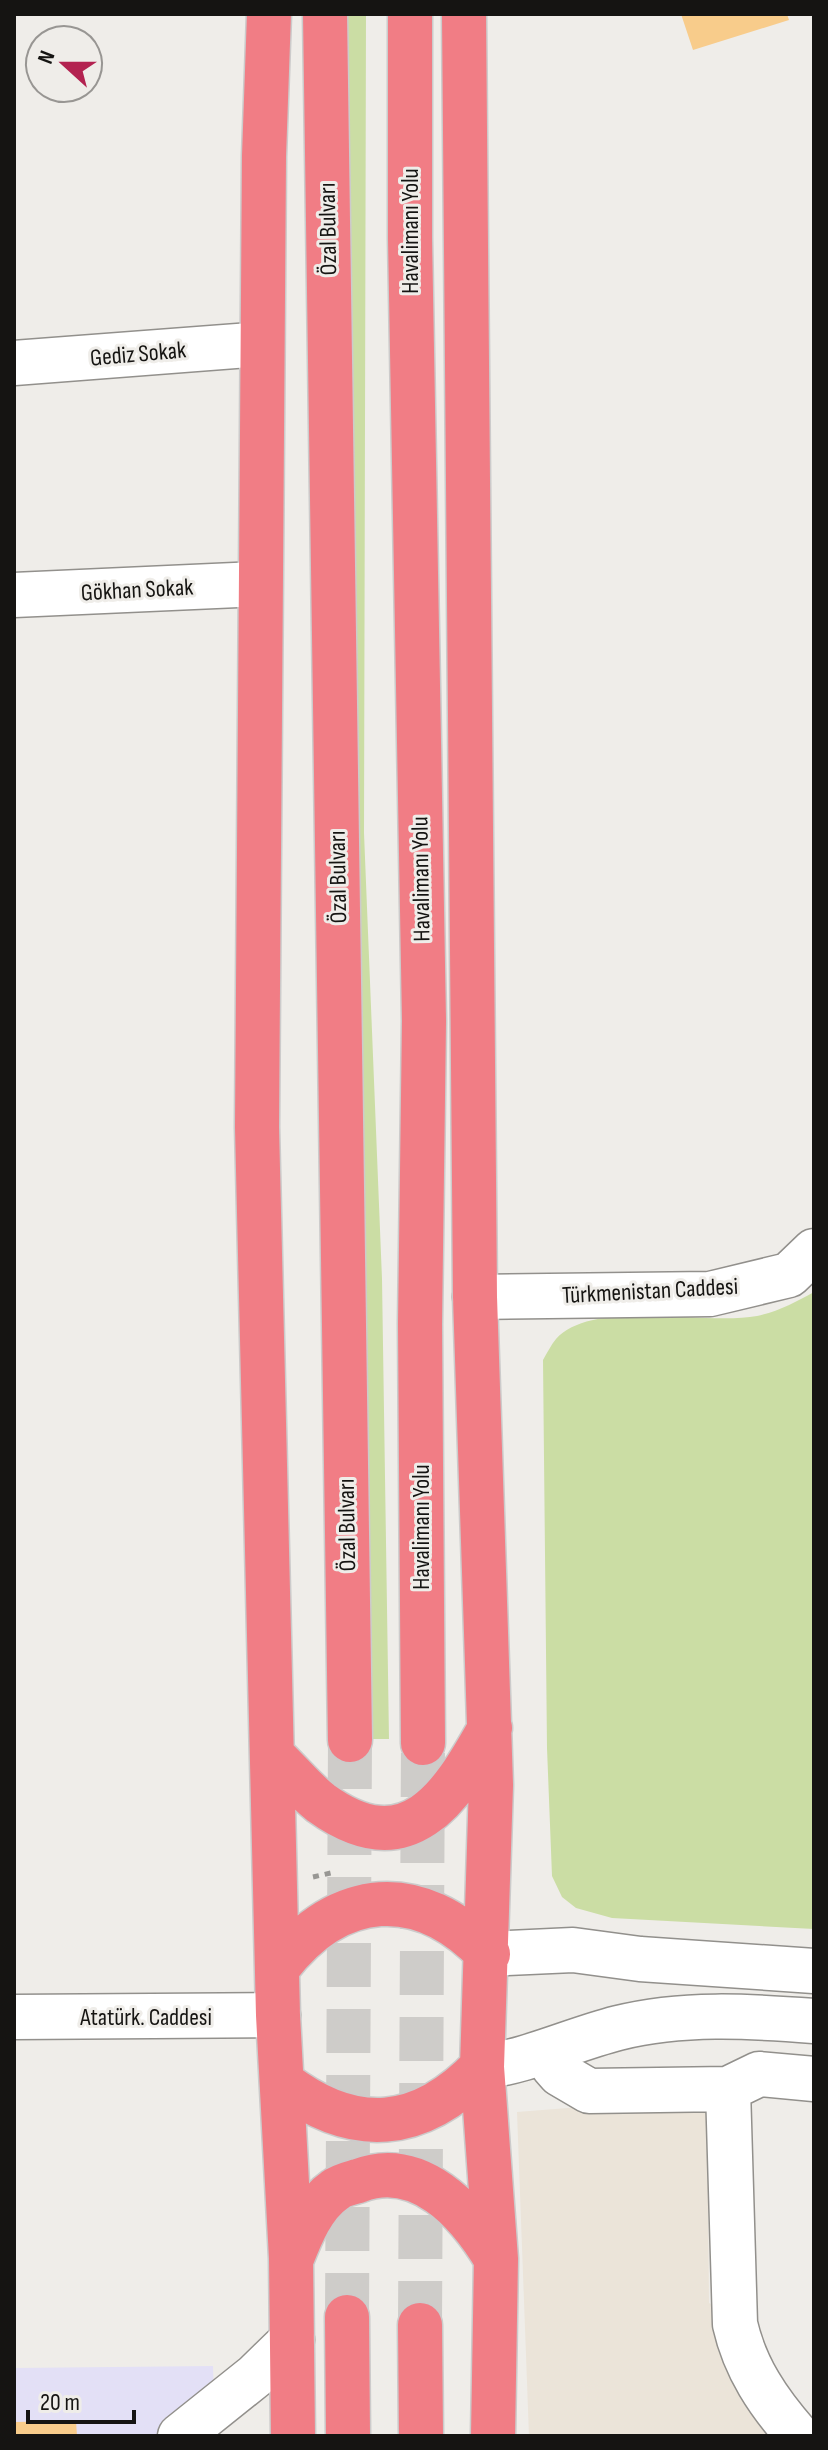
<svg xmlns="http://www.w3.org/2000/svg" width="828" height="2450" viewBox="0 0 828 2450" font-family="'Sofia Sans Condensed',sans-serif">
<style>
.commercial{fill:#e3e0f6}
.built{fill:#ebe4d9}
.green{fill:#cbdda4}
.building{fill:#f8cc8b}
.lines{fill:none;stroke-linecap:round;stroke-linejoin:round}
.highway-tunnel{stroke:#ceccc9;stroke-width:44;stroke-dasharray:44 22;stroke-linecap:butt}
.minor-casing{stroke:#92908c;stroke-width:47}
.highway-casing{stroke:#cccbcb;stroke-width:47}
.path{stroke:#989794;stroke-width:5;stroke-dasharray:6 6;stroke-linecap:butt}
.minor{stroke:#fff;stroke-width:44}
.highway{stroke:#f17d85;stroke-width:44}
.labels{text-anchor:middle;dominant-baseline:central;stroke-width:6;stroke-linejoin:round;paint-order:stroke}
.street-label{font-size:24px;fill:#151412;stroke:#efede9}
</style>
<rect width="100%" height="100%" fill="#efede9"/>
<path class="commercial" d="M213,2366L215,2436H14V2368Z"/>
<path class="built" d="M707,2097L709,2303L735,2316L803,2436H529L517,2112Z"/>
<path class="green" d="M348,14H366L364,833L382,1279L389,1739H370L349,840Z
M814,1292V1929L612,1918L576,1908L562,1897L552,1876L547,1748L543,1360C547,1353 551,1345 556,1339C593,1298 704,1326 757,1316C777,1312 796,1302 814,1292Z"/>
<path class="building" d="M681,14H787L789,20L693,50Z
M76,2421L77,2436H14V2422Z"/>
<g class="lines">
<path class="highway-tunnel" d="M347,2317L350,1740
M420,2325L423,1743"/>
<defs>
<path id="minor" d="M14,363L262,344
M14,595L259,584
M475,1297L710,1294L789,1275L814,1251
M488,1954L573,1950L640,1959L814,1971
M14,2017L278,2015
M550,2050L553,2066L560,2074L589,2091L728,2089L759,2074L814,2079
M482,2067C529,2061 571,2040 618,2028C682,2012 749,2016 814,2021
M728,2089L735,2324C745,2368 768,2402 798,2436
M180,2436L255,2376L292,2340"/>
<path id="highway" d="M269,14L264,156L257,1127L278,2015L291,2258L293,2436
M325,14L350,1740
M410,14V238L424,1021L420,1324L423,1743
M464,14L475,1297L491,1785L482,2067L496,2259L493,2436
M273,1756C289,1771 304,1790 321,1803C408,1866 451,1798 490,1728
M279,1966C339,1889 419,1882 488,1954
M283,2083C354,2137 420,2132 482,2067
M292,2258C301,2235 313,2205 335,2190C341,2185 351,2183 358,2181C419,2157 468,2212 496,2259
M347,2317L348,2436
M420,2325L421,2436"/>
</defs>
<use href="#minor" class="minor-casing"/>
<use href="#highway" class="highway-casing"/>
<path class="path" d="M313,1877L335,1872"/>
<use href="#minor" class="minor"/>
<use href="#highway" class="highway"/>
</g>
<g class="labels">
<g class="street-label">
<text transform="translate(328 229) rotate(-91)">Özal Bulvarı</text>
<text transform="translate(410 231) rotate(-90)">Havalimanı Yolu</text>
<text transform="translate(138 354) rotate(-5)">Gediz Sokak</text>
<text transform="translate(137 590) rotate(-3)">Gökhan Sokak</text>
<text transform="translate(338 877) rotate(-91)">Özal Bulvarı</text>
<text transform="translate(421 879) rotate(-91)">Havalimanı Yolu</text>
<text transform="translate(650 1291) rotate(-3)">Türkmenistan Caddesi</text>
<text transform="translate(347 1525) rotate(-91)">Özal Bulvarı</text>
<text transform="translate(421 1527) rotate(-90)">Havalimanı Yolu</text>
<text x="146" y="2017">Atatürk. Caddesi</text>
</g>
</g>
<rect width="828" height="2450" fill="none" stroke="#151412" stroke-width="32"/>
<g transform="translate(64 64) rotate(291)"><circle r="38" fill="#efede9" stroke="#989693" stroke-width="2"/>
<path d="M0-6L14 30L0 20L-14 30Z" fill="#b32250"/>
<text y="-12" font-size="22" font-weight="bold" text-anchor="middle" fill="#151412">N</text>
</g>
<path d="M28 2410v12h106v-12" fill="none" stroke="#151412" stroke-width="4"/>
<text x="40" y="2410" font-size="24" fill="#151412" stroke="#efede9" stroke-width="6" paint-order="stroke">20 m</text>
</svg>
